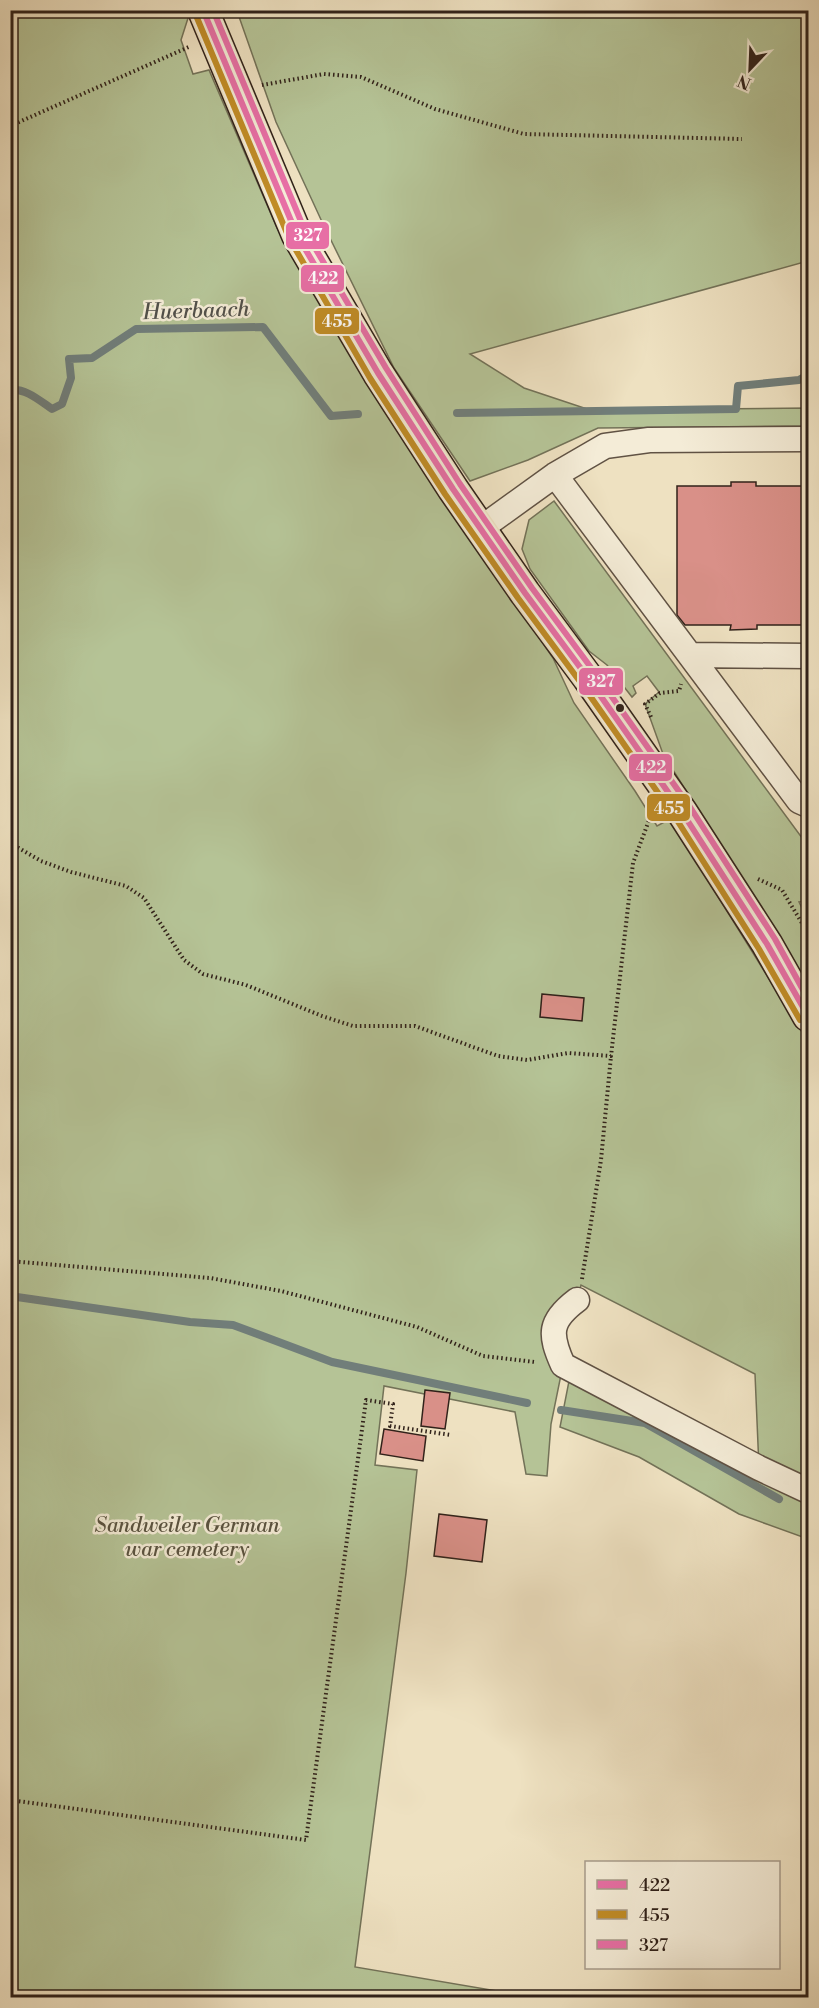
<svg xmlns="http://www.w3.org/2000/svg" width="819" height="2008" viewBox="0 0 819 2008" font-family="'Libre Bodoni',serif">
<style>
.green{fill:#b5c396;stroke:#737258;stroke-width:1.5}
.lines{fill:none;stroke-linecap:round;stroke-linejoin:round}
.stream{stroke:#717e7a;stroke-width:8}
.building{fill:#d99088;stroke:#31221a;stroke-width:1.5}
.minor-casing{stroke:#605244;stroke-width:27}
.major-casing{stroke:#31221a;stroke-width:33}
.path{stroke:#31221a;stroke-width:4;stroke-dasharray:1.5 3;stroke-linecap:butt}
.minor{stroke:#f4ecd7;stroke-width:24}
.major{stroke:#eee1c1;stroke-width:30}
.bus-1-casing{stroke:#f4ecd7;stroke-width:10}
.bus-2-casing{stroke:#f4ecd7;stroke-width:10}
.bus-3-casing{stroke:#f4ecd7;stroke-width:10}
.bus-1{stroke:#e76fa5;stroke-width:6}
.bus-2{stroke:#c08c26;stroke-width:6}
.bus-3{stroke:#e76fa5;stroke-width:6}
.bus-dot{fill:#31221a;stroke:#f4ecd7;stroke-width:2}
.labels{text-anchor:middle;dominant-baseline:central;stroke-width:5;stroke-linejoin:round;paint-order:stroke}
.park-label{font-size:21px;font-style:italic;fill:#59523f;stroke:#f4ecd7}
.water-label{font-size:22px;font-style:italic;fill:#51504a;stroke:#f4ecd7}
.line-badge{stroke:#f4ecd7;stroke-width:2}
.badge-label{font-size:16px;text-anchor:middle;font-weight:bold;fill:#fff}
</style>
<rect width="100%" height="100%" fill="#eee1c1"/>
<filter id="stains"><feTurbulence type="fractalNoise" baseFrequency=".00333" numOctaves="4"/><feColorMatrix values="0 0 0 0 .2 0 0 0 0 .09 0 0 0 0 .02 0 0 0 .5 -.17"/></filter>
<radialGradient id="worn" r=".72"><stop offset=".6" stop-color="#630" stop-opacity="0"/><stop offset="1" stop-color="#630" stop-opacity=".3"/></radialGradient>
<path class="green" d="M11,11H187L189,15L181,40L193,74L209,70L277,228L381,406L553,658L574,703L635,791L657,826L670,819L808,1042V1491L759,1468L755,1374L581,1285L577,1300L562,1312L563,1365L551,1424L547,1476L526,1474L515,1412L384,1386L375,1465L417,1470L406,1573L355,1967L532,1997L11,1998Z
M237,11H808V261L470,354L524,388L590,410L808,408V426L598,428L528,460L470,481L394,368L323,224L276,122Z
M554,501L808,846V901L799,902L808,921V985L663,754L645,704L659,692L647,676L633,686L636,693L632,697L607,665L589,651L530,569L522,549L529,520Z
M569,1381L808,1501V1539L739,1514L639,1457L560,1427Z"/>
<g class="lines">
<path class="stream" d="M10,390C26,388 40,401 52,409L62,404L71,378L69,359L92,358L136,329L263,327L331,416L358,414
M457,413L736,409L738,386L799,380L808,375
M10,1296L190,1322L233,1325L332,1362L527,1403
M561,1410L645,1423L779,1499"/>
</g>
<path class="building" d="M731,482H756V486H808V625H757V629L730,630L731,625H685L677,615V486H731Z
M542,994L584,998L582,1021L540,1017Z
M425,1390L450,1393L445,1429L421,1426Z
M384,1429L426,1436L423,1461L380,1454Z
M439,1514L487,1520L482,1562L434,1556Z"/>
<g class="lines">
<defs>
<path id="minor" d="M555,475L799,801L808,805
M480,529L555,475L605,446L649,440L808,439
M690,655L808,656
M577,1300C549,1321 549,1334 563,1365L759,1468L808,1491"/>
<path id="major" d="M203,10L297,235L378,373L453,489L525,593L588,678L682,812L767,944L808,1016"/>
</defs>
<use href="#minor" class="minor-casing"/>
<use href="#major" class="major-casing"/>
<path class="path" d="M262,85L324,74L361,77L435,109L524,134L742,139
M10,126L191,46
M651,717L645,704L660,693L679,691L681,684
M10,843L41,861L71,872L126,886L144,898L184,960L203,974L246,985L322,1016L353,1026H415L498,1056L527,1060L568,1053L611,1056L633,863L651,815
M758,879L782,890L808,933
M10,1261L210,1278L281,1291L417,1327L483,1356L535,1362
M582,1279L601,1160L611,1056
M10,1800L306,1840L366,1400L393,1404L390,1426L451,1435"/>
<use href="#minor" class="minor"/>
<use href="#major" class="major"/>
<defs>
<path id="bus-1" d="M203,10L297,235L378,373L453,489L525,593L588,678L682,812L767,944L808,1016"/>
<path id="bus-2" d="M195,13L289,238L370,378L445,494L518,598L581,683L675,817L759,949L800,1020"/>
<path id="bus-3" d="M213,10L305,231L386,368L460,484L532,588L595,673L690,807L775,939L808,999"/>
</defs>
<use href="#bus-1" class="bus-1-casing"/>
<use href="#bus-2" class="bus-2-casing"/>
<use href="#bus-3" class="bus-3-casing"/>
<use href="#bus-1" class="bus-1"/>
<use href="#bus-2" class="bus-2"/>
<use href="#bus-3" class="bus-3"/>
</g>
<circle class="bus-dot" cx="620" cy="708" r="5"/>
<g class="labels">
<g class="park-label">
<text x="187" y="1526">Sandweiler German<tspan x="187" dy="24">war cemetery</tspan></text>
</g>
<g class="water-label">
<text transform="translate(196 311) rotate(-2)">Huerbaach</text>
</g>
</g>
<g class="line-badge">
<rect x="285" y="221" width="45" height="29" rx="6" fill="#e76fa5"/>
<rect x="300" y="264" width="45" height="29" rx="6" fill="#e76fa5"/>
<rect x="314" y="307" width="46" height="28" rx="6" fill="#c08c26"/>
<rect x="578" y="667" width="46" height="29" rx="6" fill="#e76fa5"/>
<rect x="628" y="753" width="45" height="29" rx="6" fill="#e76fa5"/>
<rect x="646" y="793" width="45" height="29" rx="6" fill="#c08c26"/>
</g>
<g class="badge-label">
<text x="308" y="241">327</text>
<text x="323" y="284">422</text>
<text x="337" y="327">455</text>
<text x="601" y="687">327</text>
<text x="651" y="773">422</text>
<text x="669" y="814">455</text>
</g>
<rect width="819" height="2008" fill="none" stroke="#eee1c1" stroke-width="36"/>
<rect x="12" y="12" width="795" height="1984" fill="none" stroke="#31221a" stroke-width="3"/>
<rect x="18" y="18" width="783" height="1972" fill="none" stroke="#31221a" stroke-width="1.5"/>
<rect x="585" y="1861" width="195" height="108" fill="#f4ecd7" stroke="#a69b8b" stroke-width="1.5"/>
<rect x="597" y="1880" width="30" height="9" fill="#e76fa5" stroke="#a69b8b" stroke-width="1.5"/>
<text x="639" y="1891" font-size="18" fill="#31221a">422</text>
<rect x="597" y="1910" width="30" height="9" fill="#c08c26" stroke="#a69b8b" stroke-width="1.5"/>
<text x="639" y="1921" font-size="18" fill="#31221a">455</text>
<rect x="597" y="1940" width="30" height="9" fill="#e76fa5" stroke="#a69b8b" stroke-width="1.5"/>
<text x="639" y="1951" font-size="18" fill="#31221a">327</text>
<g transform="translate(750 69) rotate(203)" stroke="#f4ecd7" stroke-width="4.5" paint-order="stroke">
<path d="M0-4.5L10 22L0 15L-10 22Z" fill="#31221a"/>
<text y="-9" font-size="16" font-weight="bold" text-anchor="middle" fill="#31221a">N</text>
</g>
<rect width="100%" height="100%" filter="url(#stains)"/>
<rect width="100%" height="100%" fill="url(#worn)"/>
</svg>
